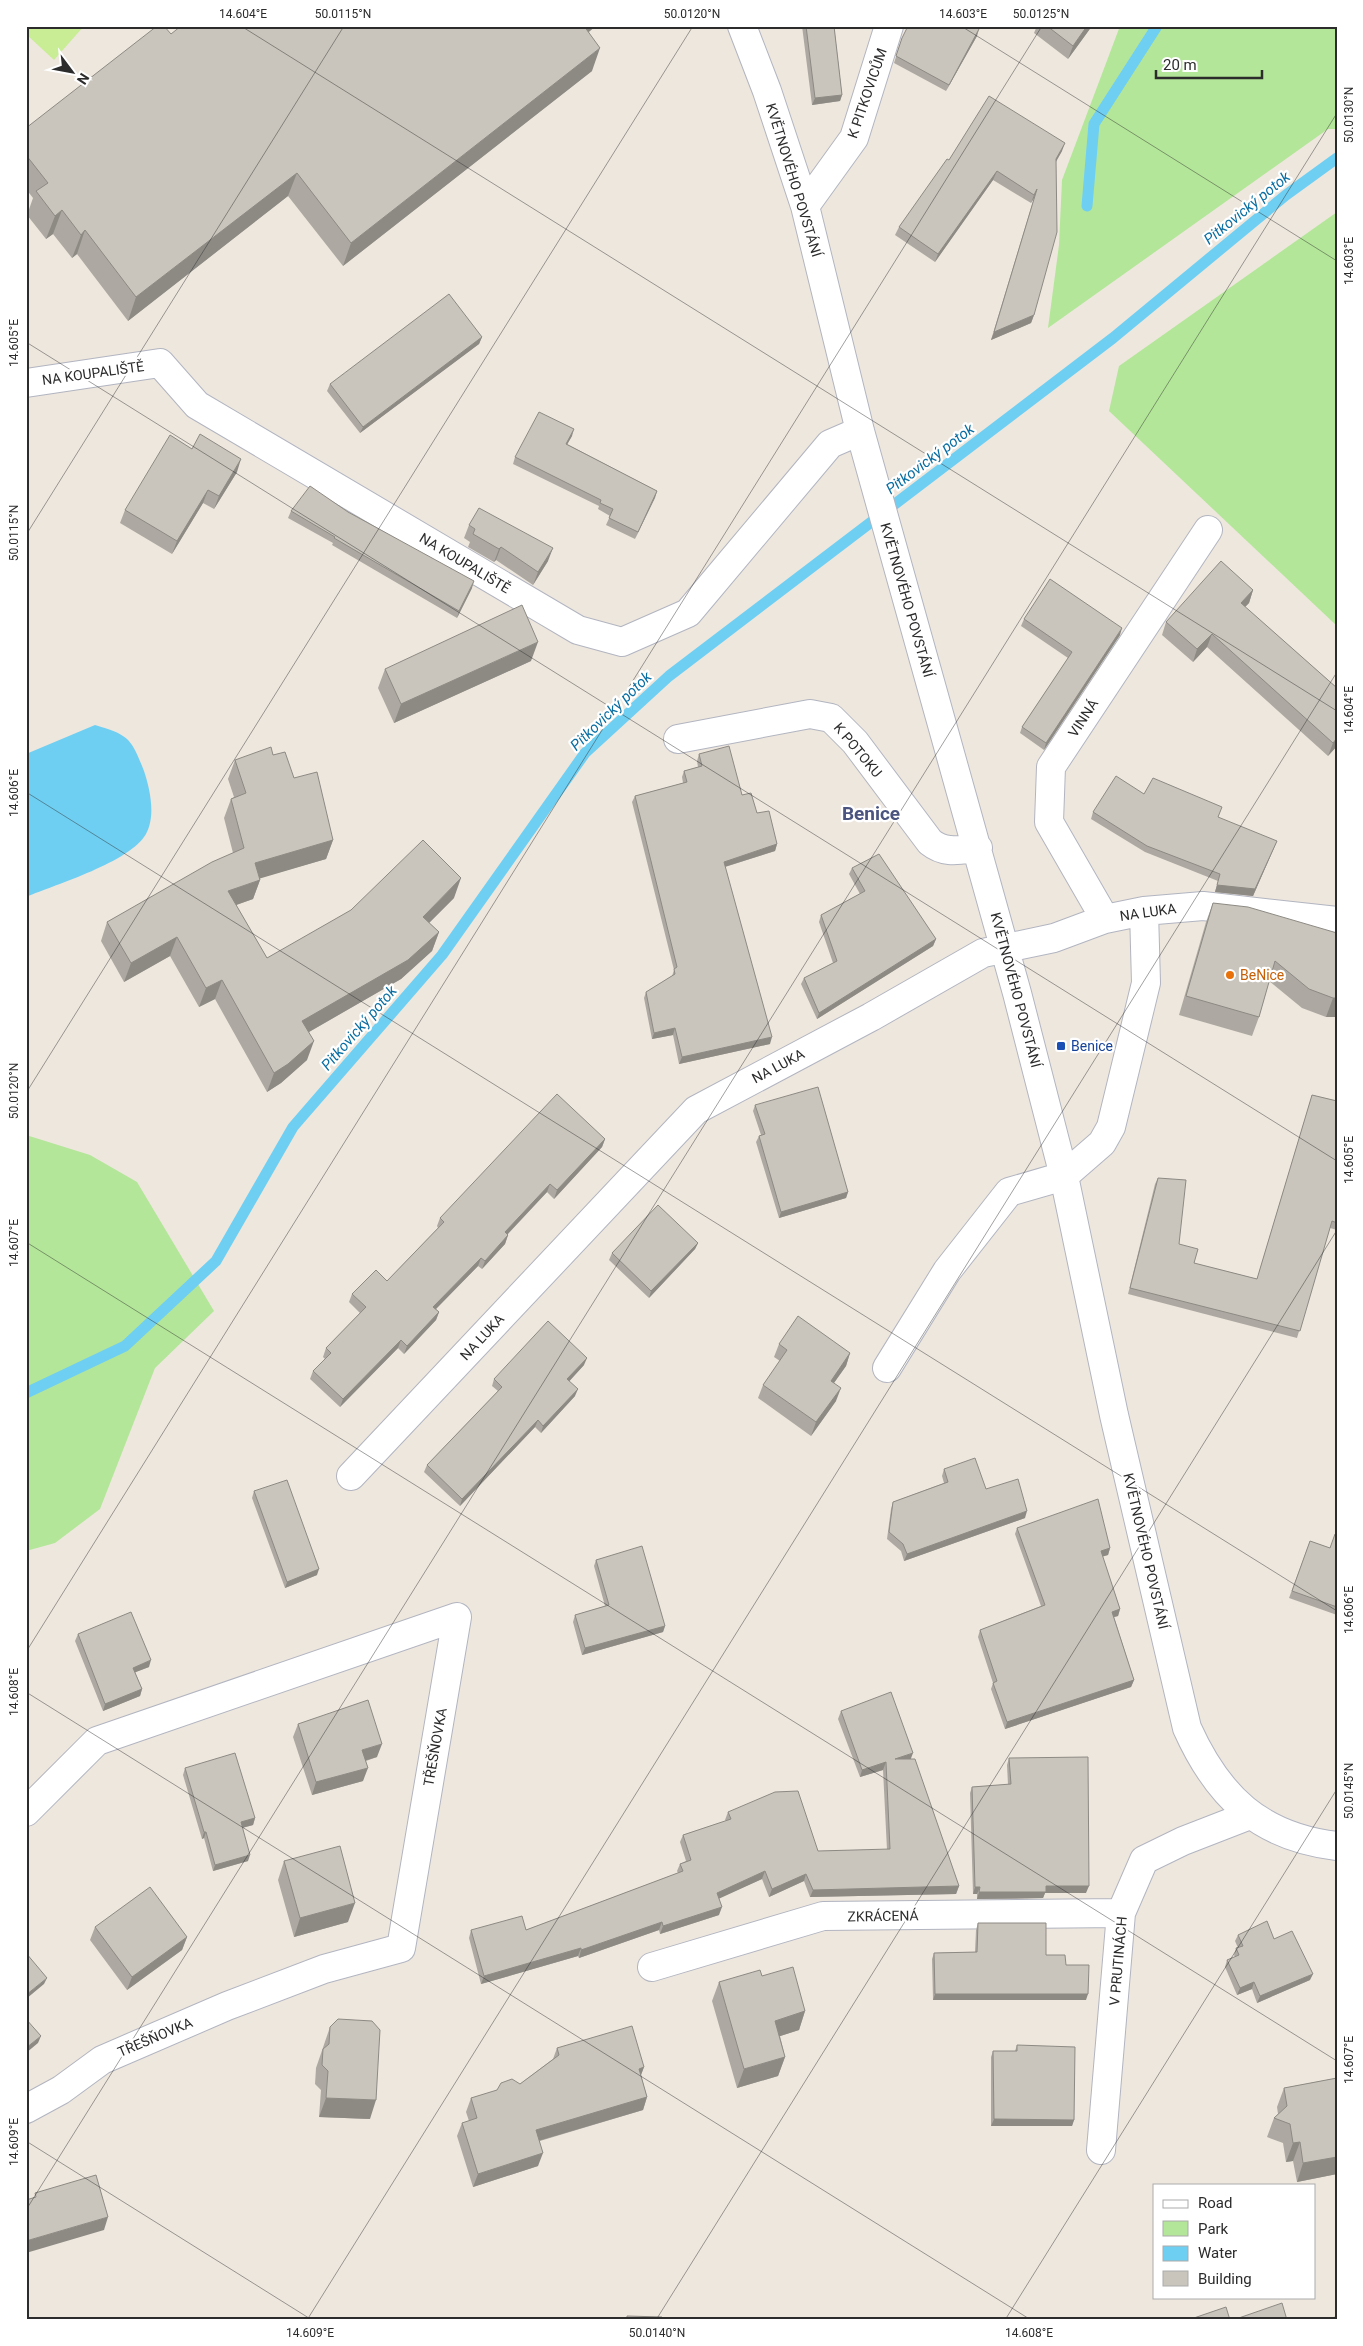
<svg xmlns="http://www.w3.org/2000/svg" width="1363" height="2346" viewBox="0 0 1363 2346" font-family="Roboto,sans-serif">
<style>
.green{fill:#b3e699}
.pitch{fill:#c8ed95}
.water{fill:#6fcff2}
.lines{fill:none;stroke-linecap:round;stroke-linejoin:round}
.stream{stroke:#6fcff2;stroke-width:11}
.minor-casing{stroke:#b2b5c0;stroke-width:30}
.minor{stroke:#fff;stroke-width:28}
.wall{fill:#ada9a2}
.shaded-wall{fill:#8d8a84}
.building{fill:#c9c5bc;stroke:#8d8a84}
.ticks{fill:none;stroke:#2c2c2c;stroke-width:1;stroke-opacity:0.45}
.food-dot{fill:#e8710a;stroke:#fff;stroke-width:2}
.transit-dot{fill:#1a4fb4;stroke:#fff;stroke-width:2}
.labels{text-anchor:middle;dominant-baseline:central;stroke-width:4.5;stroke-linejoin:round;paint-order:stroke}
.street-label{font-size:14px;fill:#2c2c2c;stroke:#fff}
.food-label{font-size:14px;fill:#c56008;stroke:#fff;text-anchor:start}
.transit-label{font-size:14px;fill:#164399;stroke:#fff;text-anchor:start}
.water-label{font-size:15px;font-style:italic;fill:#0a6ea2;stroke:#fff}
.district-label{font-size:19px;font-weight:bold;fill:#4a547f;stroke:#fff}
.neatline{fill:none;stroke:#2c2c2c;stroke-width:2}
.ticks-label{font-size:12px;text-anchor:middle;fill:#2c2c2c}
</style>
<rect width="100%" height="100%" fill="#eee7de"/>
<path class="green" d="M1120,26H1337V129H1328L1048,328L1059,245L1062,180Z
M1337,212V626L1109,411L1119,366Z
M26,1135L90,1155L137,1182L214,1311L155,1368L100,1509L55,1543L26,1551Z"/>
<path class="pitch" d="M26,26H84L54,60L26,34Z"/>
<path class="water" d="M95,725C129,735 131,738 144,771C150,789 156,816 146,834C130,862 57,884 26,897V754Z"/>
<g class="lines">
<path class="stream" d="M1087,206L1094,124L1157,26
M26,1393L125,1346L216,1261L293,1127L442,955L585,753L669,676L1113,338L1286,195L1337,158"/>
<defs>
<path id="minor" d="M742,26L767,91L805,206L860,431L1017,993L1064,1176L1114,1415L1187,1728C1218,1797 1260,1837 1337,1846
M805,206L854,138L889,26
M26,383L160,363L197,405L578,630L622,642L688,613L830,444L860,431
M678,739L810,714L831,718L855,742L930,842C945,854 959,850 978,848
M1105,919L1049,822L1051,767L1208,530
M887,1368L947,1271L1009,1192L1064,1176L1102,1143L1111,1127L1146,983L1144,911
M351,1476L696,1110L871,1017L983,953L1054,938L1105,919L1144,911L1203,906L1337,921
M26,1812L97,1741L457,1617L401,1948L324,1969L227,2006L102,2060L61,2090L26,2109
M652,1967L823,1916L1121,1913
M1101,2150L1121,1913L1144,1860L1183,1841L1250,1815"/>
</defs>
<use href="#minor" class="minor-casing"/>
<use href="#minor" class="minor"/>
</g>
<path class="wall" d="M802,26H834L842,95L840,101L812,105Z
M1037,26H1092L1068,59L1034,33Z
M589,32L592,71L343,266L288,196L128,321L77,254L72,258L53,234L46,239L27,215L33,198L26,189V128L171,34Z
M977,36L946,91L894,63L902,38Z
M1062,151L1056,162L1034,315L1031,323L991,340L1034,198L1031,203L993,180L935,262L895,235L899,227L949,160Z
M482,337L479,344L360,433L327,391L330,384Z
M572,436L567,444L657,491L635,539L606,525L610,516L598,509L599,506L513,464L515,457Z
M192,449L237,472L214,509L203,503L172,554L120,523L125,510Z
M291,511L348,512L472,588L457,618L332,545L333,543L288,518Z
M469,525L548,561L533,585L496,560L494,562L468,547L470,542L464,538Z
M1253,590L1249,603L1245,607L1337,688V746L1328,756L1207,647L1193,662L1162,635L1166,622Z
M1024,619L1120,635L1044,750L1020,733L1022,727L1068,658L1021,626Z
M531,661L394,723L378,688L385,669Z
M699,754L742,795L757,813L777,844L775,851L725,867L770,1044L679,1064L673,1035L652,1039L644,998L646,992L672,976L674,970L632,802L635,796L683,783L682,777L684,771L698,767L697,761Z
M273,755L294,778L333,840L326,859L259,878L260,880L253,899L236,905L267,958L454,898L429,923L439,932L432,951L401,979L309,1032L307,1060L281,1083L267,1092L215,999L199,1007L170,956L124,982L101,941L107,922L233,853L224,818L231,799L234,797L228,779L235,760Z
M1144,794L1218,818L1274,848L1253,896L1215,892L1218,881L1145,852L1091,819L1093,812Z
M852,868L936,939L933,946L817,1019L801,984L804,978L833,963L819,922L821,915L860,894L849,874Z
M1213,903L1337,933V1017H1326L1302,1008L1269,981L1259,1017L1252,1036L1179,1015L1206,922Z
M1312,1095L1337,1101V1230L1330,1228L1297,1338L1128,1294L1155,1184L1158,1178L1179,1244L1194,1263L1257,1279Z
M755,1105L848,1192L846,1198L779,1218L756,1142L759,1136L761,1135L753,1111Z
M605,1139L602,1147L554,1199L547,1192L508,1234V1235L505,1244L482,1269L478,1266L436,1309L439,1312L436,1320L404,1354L398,1348L340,1407L310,1379L313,1371L325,1359L323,1357L326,1348L360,1313L349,1302L352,1294L387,1281L438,1228L437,1226L440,1218Z
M698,1243L695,1249L649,1298L609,1260L612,1253Z
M779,1344L850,1353L846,1366L834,1383L836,1401L811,1436L758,1398L763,1385L780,1361L774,1357Z
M584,1365L569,1381L575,1396L541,1433L535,1427L460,1506L424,1472L427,1465L498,1391L492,1386L494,1379Z
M944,1469L986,1489L1025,1518L904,1561L901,1551L887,1539L891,1509L893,1502L944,1483L942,1476Z
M254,1491L317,1575L285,1588L252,1498Z
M1017,1528L1110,1548L1108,1555L1102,1556L1120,1609L1118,1616L1114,1617L1134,1680L1131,1687L1005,1729L991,1689L993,1683L978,1637L980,1630L1041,1606L1015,1534Z
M1337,1534V1615L1289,1598L1310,1541L1330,1548Z
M596,1560L665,1626L663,1632L582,1655L573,1622L575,1615L605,1606L594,1566Z
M78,1634L149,1667L135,1672L142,1689L140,1696L103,1711L75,1641Z
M841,1711L911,1759L959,1886L956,1894L810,1897L804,1881L769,1897L762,1879L719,1898V1915L660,1934L659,1930L579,1958L578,1956L481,1984L469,1938L471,1930H526L678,1873L677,1871L680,1864L686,1861L680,1842L683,1835L726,1821L725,1820L728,1812L818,1851L887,1850L883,1770L860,1777L838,1719Z
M298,1724L377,1757L366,1761L363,1781L312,1795L293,1737Z
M1009,1758L1086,1893H1045L1043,1898L977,1899V1894H973L970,1793L972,1787L1008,1785L1007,1765Z
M185,1768L255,1818L253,1825L242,1828L248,1861L213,1871L204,1838L202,1839L183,1775Z
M284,1861L348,1922L294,1937L278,1880Z
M978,1923L1046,1955L1066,1965L1086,2000H933L932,1959L934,1953L975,1952L976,1930Z
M95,1927L187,1937L182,1950L127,1990L90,1940Z
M1238,1935L1274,1939L1310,1980L1257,2003L1252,1989L1237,1995L1225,1967L1227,1960L1235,1957L1234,1955L1236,1948H1238L1235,1941Z
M762,1976L805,2011L799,2030L780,2036L785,2057L778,2076L737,2088L712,2001L719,1982Z
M330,2027L370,2119L319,2117L321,2090L315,2084L316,2068Z
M1017,2045L1074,2120L1072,2126H991V2057L993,2051H1015Z
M557,2048L644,2067L641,2075L647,2097L643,2110L540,2141L538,2166L473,2187L457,2136L462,2123L469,2121L466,2112L471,2098L520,2084L553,2059Z
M1337,2078V2174L1297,2182L1293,2161L1286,2162L1283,2143L1267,2137L1274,2118L1278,2114L1277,2107L1284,2088Z"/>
<path class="shaded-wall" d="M579,26H596L572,46Z
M1087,26H1092L1068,59L1073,46Z
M979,29L977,36L946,91L949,85Z
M600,48L592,71L343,266L351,243Z
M842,95L840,101L812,105L815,98Z
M1065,143L1062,151L1052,168L1056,159Z
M997,171L993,180L935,262L938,254Z
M297,173L288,196L128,321L136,297Z
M1037,189L1034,198L1031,203L1034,195Z
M62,210L53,234L46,239L55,216Z
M85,230L77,254L72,258L81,235Z
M1034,315L1031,323L991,340L994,332Z
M482,337L479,344L360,433L363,427Z
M574,429L572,436L564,450L566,444Z
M241,459L237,472L214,509L219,496Z
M208,490L203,503L172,554L177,541Z
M657,491L655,498L635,539L638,532Z
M501,547L496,560L494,562L499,549Z
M553,548L548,561L533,585L538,572Z
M474,581L472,588L457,618L459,611Z
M1253,590L1249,603L1236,616L1241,603Z
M1122,628L1120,635L1044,750L1046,743Z
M1212,634L1207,647L1193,662L1197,649Z
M538,642L531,661L394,723L401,704Z
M1337,738V746L1328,756L1333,743Z
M333,840L326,859L248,882L255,863Z
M1277,841L1253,896L1215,892L1217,885Z
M777,844L775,851L721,868L724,862Z
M461,878L454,898L416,936L423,917Z
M260,880L253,899L222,910L228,891Z
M439,932L432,951L401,979L295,1040L302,1021Z
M177,937L170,956L124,982L131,963Z
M936,939L933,946L817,1019L819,1013Z
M222,980L215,999L199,1007L206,988Z
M1333,998H1337V1017H1326Z
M675,1028L673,1035L652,1039L654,1033Z
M772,1037L770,1044L679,1064L682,1057Z
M314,1041L307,1060L281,1083L267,1092L274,1073Z
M605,1139L602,1147L554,1199L557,1190Z
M550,1184L547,1192L502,1240L505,1232Z
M848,1192L846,1198L779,1218L781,1212Z
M508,1235L505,1244L482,1269L485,1261Z
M698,1243L695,1249L649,1298L651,1291Z
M481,1258L478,1266L430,1315L433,1307Z
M439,1312L436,1320L404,1354L407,1346Z
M401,1340L398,1348L340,1407L343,1399Z
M850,1353L846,1366L826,1394L831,1381Z
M587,1358L584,1365L565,1386L567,1379Z
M841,1388L836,1401L811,1436L816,1422Z
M578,1389L575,1396L541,1433L543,1426Z
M538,1420L535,1427L460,1506L462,1499Z
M1027,1511L1025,1518L904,1561L907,1554Z
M1110,1548L1108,1555L1098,1558L1101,1551Z
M319,1569L317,1575L285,1588L287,1582Z
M1120,1609L1118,1616L1110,1618L1112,1612Z
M665,1626L663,1632L582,1655L585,1648Z
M151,1660L149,1667L131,1674L133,1668Z
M1134,1680L1131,1687L1005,1729L1007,1722Z
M142,1689L140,1696L103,1711L105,1704Z
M382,1744L377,1757L357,1763L362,1750Z
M913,1753L910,1761L895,1759Z
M886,1762L883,1770L860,1777L862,1770Z
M368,1768L363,1781L312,1795L316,1782Z
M255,1818L253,1825L238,1829L241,1822Z
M204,1832H206L204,1838L202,1839Z
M250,1855L248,1861L213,1871L215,1865Z
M765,1871L762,1879L714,1901L717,1893Z
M806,1874L804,1881L769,1897L772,1889Z
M959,1886L956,1894L810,1897L813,1890Z
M1046,1886H1089L1086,1893H1045L1043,1898L977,1899L979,1892Z
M975,1887H980L977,1894H973Z
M355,1903L348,1922L294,1937L300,1918Z
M722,1907L719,1915L660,1934L663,1926Z
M662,1922L659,1930L579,1958L581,1950Z
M187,1937L182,1950L127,1990L132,1977Z
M581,1948L578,1956L481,1984L484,1976Z
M1313,1974L1310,1980L1257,2003L1260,1996Z
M47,1978L44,1984L26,1999V1995Z
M1254,1982L1252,1989L1237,1995L1240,1988Z
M935,1994H1088L1086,2000H933Z
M805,2011L799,2030L768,2040L775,2021Z
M41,2036L38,2043L26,2053V2048Z
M785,2057L778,2076L737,2088L744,2069Z
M644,2067L639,2080V2069Z
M647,2097L643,2110L531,2143L536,2130Z
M326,2098L376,2100L370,2119L319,2117Z
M994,2119L1074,2120L1072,2126H991Z
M1300,2142L1293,2161L1286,2162L1293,2143Z
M543,2153L538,2166L473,2187L478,2174Z
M1337,2157V2174L1297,2182L1303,2163Z
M108,2217L104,2230L26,2253V2241Z"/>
<path class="building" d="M157,26H164L171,34L181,26H584L600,48L351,243L297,173L136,297L85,230L81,235L62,210L55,216L36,191L48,183L26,155V128Z
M806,26H834L842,95L815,98Z
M908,26H974L979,29L949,85L896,56L902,38Z
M1047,26H1087L1073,46Z
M989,96L1065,143L1056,159L1057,232L1034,315L994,332L1037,189L1034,195L997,171L938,254L899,227L947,159L949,160Z
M449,294L482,337L363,427L330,384Z
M539,412L574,429L566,444L657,491L638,532L609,518L613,509L600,503L601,500L515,457Z
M200,434L241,459L219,496L208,490L177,541L125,510L170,435L192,449Z
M310,486L348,512L474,581L459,611L334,538L335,537L291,511Z
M479,508L553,548L538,572L501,547L499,549L473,534L475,529L469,525Z
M1221,561L1253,590L1241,603L1337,688V738L1333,743L1212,634L1197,649L1166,622Z
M1050,579L1122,628L1046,743L1022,727L1072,652L1024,619Z
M522,605L538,642L401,704L385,669Z
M729,746L742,795L751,793L757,813L769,811L777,844L724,862L772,1037L682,1057L675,1028L654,1033L646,992L675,974L674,969L677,967L635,796L687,782L684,771L702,766L699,754Z
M271,747L273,755L285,752L294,778L317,772L333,840L255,863L260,880L228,891L267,958L351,910L423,840L461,878L423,917L439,932L408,960L302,1021L314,1041L288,1064L274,1073L222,980L206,988L177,937L131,963L107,922L212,862L244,848L231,799L246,793L235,760Z
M1116,776L1144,794L1153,778L1222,807L1218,817L1277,841L1255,889L1217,885L1220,874L1147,846L1093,812Z
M879,854L936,939L819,1013L804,978L837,961L821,915L865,891L852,868Z
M1213,903L1248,907L1337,933V998H1333L1309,989L1275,961L1259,1017L1186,996Z
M818,1087L848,1192L781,1212L759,1136L765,1134L755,1105Z
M557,1094L605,1139L557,1190L550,1184L505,1232L508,1235L485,1261L481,1258L433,1307L439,1312L407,1346L401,1340L343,1399L313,1371L331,1353L326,1348L366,1307L352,1294L376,1270L387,1281L444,1222L440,1218Z
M1312,1095L1337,1101V1223L1332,1221L1300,1331L1130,1288L1158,1178L1186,1180L1179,1244L1198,1249L1194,1263L1257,1279Z
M658,1205L698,1243L651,1291L612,1253Z
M798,1316L850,1353L831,1381L841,1388L816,1422L763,1385L787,1350L779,1344Z
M548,1321L587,1358L567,1379L578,1389L543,1426L538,1420L462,1499L427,1465L502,1387L494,1379Z
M975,1458L986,1489L1018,1479L1027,1511L907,1554L903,1544L889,1532L893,1502L948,1482L944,1469Z
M287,1480L319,1569L287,1582L254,1491Z
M1098,1499L1110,1548L1101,1551L1120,1609L1112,1612L1134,1680L1007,1722L993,1683L997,1681L980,1630L1045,1605L1017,1528Z
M1335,1534H1337V1607L1292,1591L1310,1541L1330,1548Z
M642,1546L665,1626L585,1648L575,1615L609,1605L596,1560Z
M131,1612L151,1660L133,1668L142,1689L105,1704L78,1634Z
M891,1692L913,1753L895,1759H915L959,1886L813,1890L806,1874L772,1889L765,1871L717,1893L722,1907L663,1926L662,1922L581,1950V1948L484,1976L471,1930L522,1916L526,1930L683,1871L680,1864L691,1860L683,1835L731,1819L728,1812L775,1792L798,1791L818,1851L890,1849L886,1762L862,1770L841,1711Z
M368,1700L382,1744L362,1750L368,1768L316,1782L298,1724Z
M235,1753L255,1818L241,1822L250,1855L215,1865L206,1832H204L185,1768Z
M1088,1757L1089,1886H1046V1892H979L980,1887H975L972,1787L1011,1784L1009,1758Z
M340,1846L355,1903L300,1918L284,1861Z
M150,1887L187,1937L132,1977L95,1927Z
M1267,1921L1274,1939L1292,1931L1313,1974L1260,1996L1254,1982L1240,1988L1227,1960L1239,1955L1236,1948L1243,1946L1238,1935Z
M978,1923H1046V1955H1065L1066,1965H1089L1088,1994H935L934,1953L977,1952Z
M26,1953L47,1978L26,1995Z
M793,1967L805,2011L775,2021L785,2057L744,2069L719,1982L760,1970L762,1976Z
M26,2019L41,2036L26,2048Z
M338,2019L372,2021L380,2030L376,2100L326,2098L328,2071L322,2065L323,2049L329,2044L330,2027Z
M632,2026L644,2067L639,2069L647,2097L536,2130L543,2153L478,2174L462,2123L477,2118L471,2098L497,2090L501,2083L512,2079L520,2084L559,2055L557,2048Z
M1017,2045L1075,2047L1074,2120L994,2119L993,2051H1017Z
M1337,2078V2157L1303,2163L1300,2142L1293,2143L1290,2124L1274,2118L1287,2106L1284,2088Z
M96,2175L108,2217L26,2241V2200L36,2197L35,2193Z
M1282,2303L1287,2320H1233Z
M1226,2307L1230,2320H1188Z
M627,2316L662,2317V2320H627Z
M1337,2316V2320H1329Z"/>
<path class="ticks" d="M241,26L1337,711M961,26L1337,261M26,342L1337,1161M26,535L344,26M26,792L1337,1611M26,1093L693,26M26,1242L1337,2061M26,1652L1042,26M26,1692L1031,2320M26,2141L312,2320M26,2210L1337,113M307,2320L1337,672M656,2320L1337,1230M1005,2320L1337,1789"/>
<circle class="food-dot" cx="1230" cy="975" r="5"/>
<rect class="transit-dot" x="1056" y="1041" width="10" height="10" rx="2.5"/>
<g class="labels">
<g class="street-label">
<text transform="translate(867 93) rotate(-71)">K PITKOVICŮM</text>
<text transform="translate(794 180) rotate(73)">KVĚTNOVÉHO POVSTÁNÍ</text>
<text transform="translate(93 373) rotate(-8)">NA KOUPALIŠTĚ</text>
<text transform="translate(465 563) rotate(31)">NA KOUPALIŠTĚ</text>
<text transform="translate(907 600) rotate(74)">KVĚTNOVÉHO POVSTÁNÍ</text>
<text transform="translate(1083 718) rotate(-57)">VINNÁ</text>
<text transform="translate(858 750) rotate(50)">K POTOKU</text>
<text transform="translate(1148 912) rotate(-8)">NA LUKA</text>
<text transform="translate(1016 990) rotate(75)">KVĚTNOVÉHO POVSTÁNÍ</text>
<text transform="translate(778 1066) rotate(-28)">NA LUKA</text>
<text transform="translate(482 1337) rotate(-47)">NA LUKA</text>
<text transform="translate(1146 1551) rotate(77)">KVĚTNOVÉHO POVSTÁNÍ</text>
<text transform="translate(435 1747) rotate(-80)">TŘEŠŇOVKA</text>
<text transform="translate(883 1916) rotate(-1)">ZKRÁCENÁ</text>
<text transform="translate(1118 1961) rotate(-85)">V PRUTINÁCH</text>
<text transform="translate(155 2037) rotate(-23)">TŘEŠŇOVKA</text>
</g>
<g class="food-label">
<text x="1240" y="975">BeNice</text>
</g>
<g class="transit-label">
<text x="1071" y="1046">Benice</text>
</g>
<g class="water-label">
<text transform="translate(1247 208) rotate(-39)">Pitkovický potok</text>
<text transform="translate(930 459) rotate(-37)">Pitkovický potok</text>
<text transform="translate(611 711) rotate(-44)">Pitkovický potok</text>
<text transform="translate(359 1028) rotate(-49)">Pitkovický potok</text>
</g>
<g class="district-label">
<text x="871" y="813">Benice</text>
</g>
</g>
<rect width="1363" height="2346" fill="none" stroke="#ffffff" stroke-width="55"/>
<rect x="1153" y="2184" width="162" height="115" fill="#ffffff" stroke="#ababab"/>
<rect x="1163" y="2200" width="25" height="8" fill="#ffffff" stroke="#ababab"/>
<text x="1198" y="2208" font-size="15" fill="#2c2c2c">Road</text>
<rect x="1163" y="2221" width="25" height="15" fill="#b3e699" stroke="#ababab"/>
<text x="1198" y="2234" font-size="15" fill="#2c2c2c">Park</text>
<rect x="1163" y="2246" width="25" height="15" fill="#6fcff2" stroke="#ababab"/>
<text x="1198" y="2258" font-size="15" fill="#2c2c2c">Water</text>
<rect x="1163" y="2271" width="25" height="15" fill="#c9c5bc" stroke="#ababab"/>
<text x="1198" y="2284" font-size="15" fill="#2c2c2c">Building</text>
<g transform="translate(72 72) rotate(122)" stroke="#ffffff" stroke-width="4" paint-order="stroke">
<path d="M0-4L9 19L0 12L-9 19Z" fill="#2c2c2c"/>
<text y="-8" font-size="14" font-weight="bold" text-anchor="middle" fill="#2c2c2c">N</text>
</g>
<path d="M1156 70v8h106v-8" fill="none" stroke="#2c2c2c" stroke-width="2.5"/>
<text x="1163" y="70" font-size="15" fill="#2c2c2c" stroke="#ffffff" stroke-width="4" paint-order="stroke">20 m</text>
<rect x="28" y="28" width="1308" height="2290" class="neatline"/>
<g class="ticks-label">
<text x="243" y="18">14.604°E</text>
<text x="343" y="18">50.0115°N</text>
<text x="692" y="18">50.0120°N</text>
<text x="963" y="18">14.603°E</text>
<text x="1041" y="18">50.0125°N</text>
<text transform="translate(1349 115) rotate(-90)" y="4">50.0130°N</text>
<text transform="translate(1349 261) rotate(-90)" y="4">14.603°E</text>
<text transform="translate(14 343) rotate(-90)" y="4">14.605°E</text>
<text transform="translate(14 533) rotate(-90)" y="4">50.0115°N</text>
<text transform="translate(1349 710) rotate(-90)" y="4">14.604°E</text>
<text transform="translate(14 793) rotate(-90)" y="4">14.606°E</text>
<text transform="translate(14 1091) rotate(-90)" y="4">50.0120°N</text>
<text transform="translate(1349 1160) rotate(-90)" y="4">14.605°E</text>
<text transform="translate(14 1243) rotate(-90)" y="4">14.607°E</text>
<text transform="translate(1349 1610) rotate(-90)" y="4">14.606°E</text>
<text transform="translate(14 1692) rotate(-90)" y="4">14.608°E</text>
<text transform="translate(1349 1791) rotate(-90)" y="4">50.0145°N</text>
<text transform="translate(1349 2060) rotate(-90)" y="4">14.607°E</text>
<text transform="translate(14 2142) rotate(-90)" y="4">14.609°E</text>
<text x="310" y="2337">14.609°E</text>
<text x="657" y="2337">50.0140°N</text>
<text x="1029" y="2337">14.608°E</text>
</g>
</svg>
